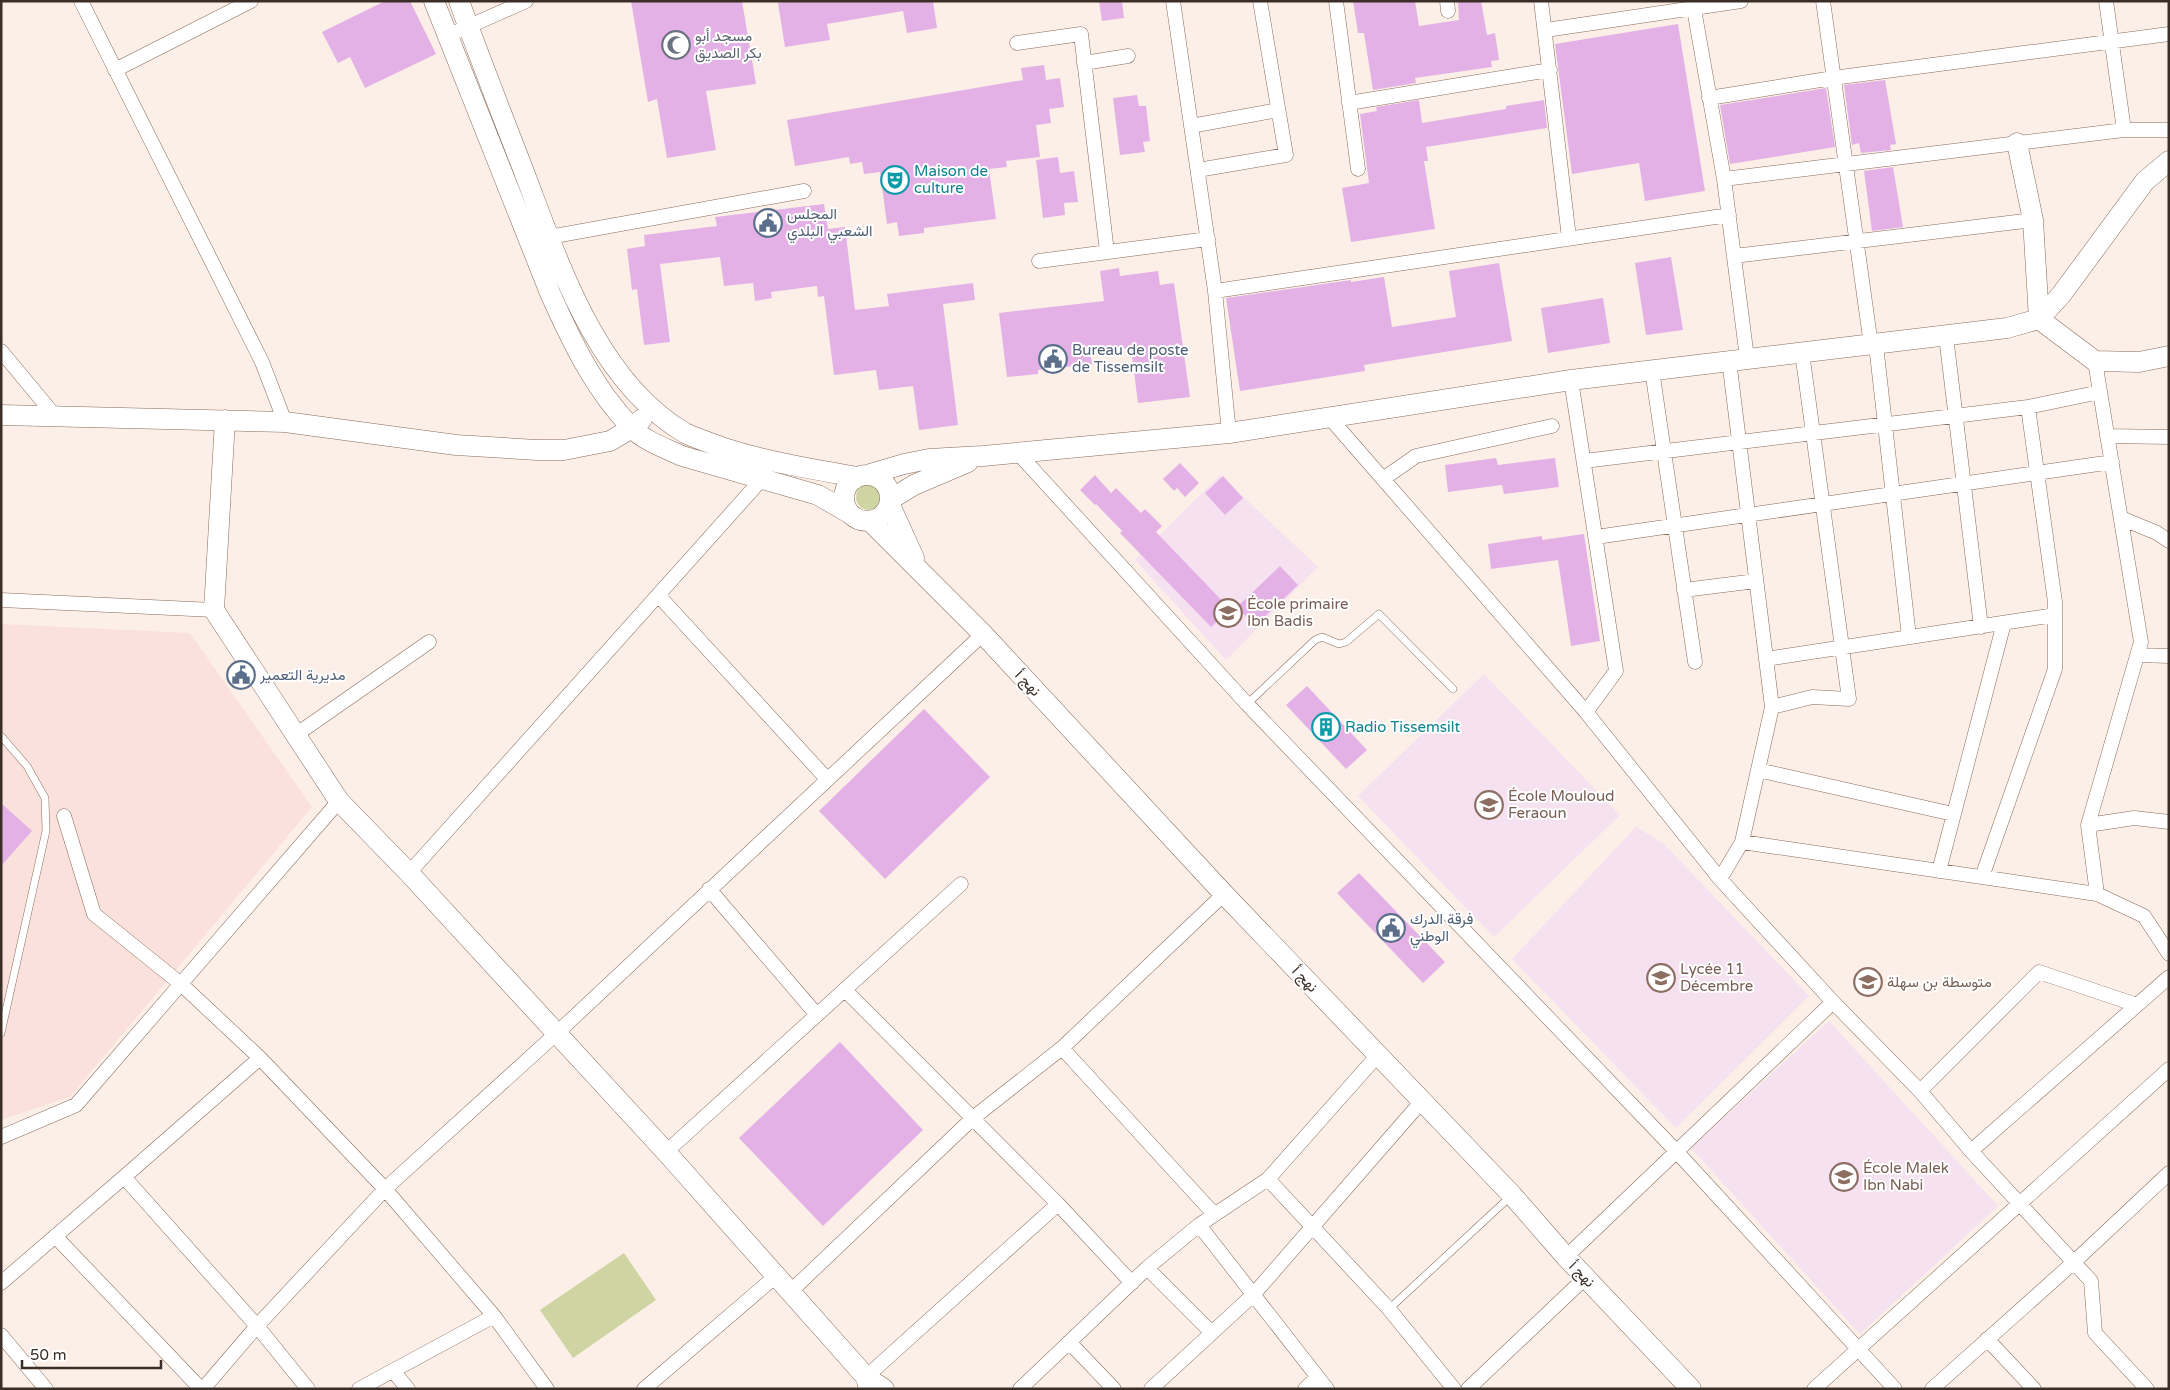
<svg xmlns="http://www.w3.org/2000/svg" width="2170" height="1390" viewBox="0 0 2170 1390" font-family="'Varela Round',Vazirmatn,sans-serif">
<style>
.commercial{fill:#fbe1dc}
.education{fill:#f5e1f0}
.green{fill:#ced5a3}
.building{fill:#e4b1e7}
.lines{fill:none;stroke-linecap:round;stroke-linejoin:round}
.lane-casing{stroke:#886b5b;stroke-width:8}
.street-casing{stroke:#886b5b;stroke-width:15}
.secondary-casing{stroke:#886b5b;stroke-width:21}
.lane{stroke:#fff;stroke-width:7}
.street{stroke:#fff;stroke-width:14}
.secondary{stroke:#fff;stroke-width:20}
.labels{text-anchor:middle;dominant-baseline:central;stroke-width:4;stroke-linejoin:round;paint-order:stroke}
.worship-label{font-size:15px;fill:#5b616d;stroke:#fff;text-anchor:start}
.culture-label{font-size:15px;fill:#0d838f;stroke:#fff;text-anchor:start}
.service-label{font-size:15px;fill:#4e5e75;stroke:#fff;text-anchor:start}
.education-label{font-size:15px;fill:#785e54;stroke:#fff;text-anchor:start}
.street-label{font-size:15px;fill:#3a2e27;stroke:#fff}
</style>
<rect width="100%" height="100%" fill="#fcefe7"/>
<path class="commercial" d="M1,624L190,633L312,807L70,1097L1,1120Z"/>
<path class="education" d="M1220,475L1318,567L1226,660L1135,560Z
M1484,674L1620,815L1494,937L1358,796Z
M1636,827L1663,843L1809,996L1676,1128L1512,959Z
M1829,1021L1998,1206L1860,1334L1691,1148Z"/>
<path class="green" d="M856 497a13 13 0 1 1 26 0a13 13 0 1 1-26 0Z
M624,1253L656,1300L573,1358L540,1310Z"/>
<path class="building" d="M385,1H410L436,54L365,88L350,57L338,63L322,32Z
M631,1H742L756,84L706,91L716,150L667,158L657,99L648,102Z
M788,1H933L937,28L907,33L903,11L827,24L830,40L785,47L778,3Z
M1099,1H1122L1124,18L1102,21Z
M1353,1H1415L1419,26L1459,20L1458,1H1481L1487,35L1495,33L1499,60L1491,61L1492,67L1415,78L1416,83L1373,90L1364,33H1358Z
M1678,24L1705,191L1645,201L1639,163L1572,174L1555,44Z
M1044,65L1046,80L1060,78L1064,107L1049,109L1051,123L1036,125L1040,157L1006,161L1007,167L989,169L996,219L924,228V233L899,236L897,222L887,224L880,172L864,174L862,162L850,164L849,157L795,166L787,120L1023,80L1021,68Z
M1885,80L1896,144L1890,145L1891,150L1861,153L1859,143L1852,145L1844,85Z
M1826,88L1835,147L1730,164L1720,105Z
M1137,95L1139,106H1146L1150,141L1143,142L1145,152L1120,155L1113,98Z
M1419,100L1422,123L1506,109V106L1544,100L1547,128L1426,147L1428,161H1424L1435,229L1351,242L1342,188L1369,183L1360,114L1377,111L1376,107Z
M1058,157L1060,173L1074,171L1078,202L1064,203L1065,215L1043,218L1036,160Z
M1893,167L1903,227L1872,231L1864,171Z
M824,204L828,229L845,227L855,310L889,306L887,294L973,283L975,300L943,304L958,425L919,430L913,386L879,390L876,370L834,375L824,296L818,297L817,286L771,292L772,298L755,301L753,283L724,286L720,257L660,264L670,342L644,345L637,289L632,290L627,249L645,246L644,235L717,226L715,217Z
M1671,257L1683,330L1646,335L1635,263Z
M1499,263L1512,341L1364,365L1365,371L1240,391L1226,298L1351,280V282L1384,277L1392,327L1456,317L1449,271Z
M1119,268L1120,276L1158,271L1160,285L1174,283L1190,397L1138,403L1131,348L1090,352L1092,364L1038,370V374L1007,377L999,313L1104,301L1100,271Z
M1603,298L1610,343L1548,353L1541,308Z
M1496,458L1498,465L1555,458L1559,487L1504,494L1502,485L1448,492L1445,465Z
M1180,463L1199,483L1185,497L1177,488L1174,491L1163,479Z
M1095,475L1111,493L1116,488L1141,513L1145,509L1162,526L1156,532L1230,609L1211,627L1120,533L1122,531L1096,504L1095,505L1080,490Z
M1223,476L1243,498L1225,515L1205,493Z
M1584,534L1600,641L1571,646L1558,560L1491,569L1488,544L1542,536V540Z
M1280,566L1298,585L1255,626L1237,607Z
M1307,686L1367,750L1346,769L1286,705Z
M924,709L990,777L885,879L819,811Z
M1,803L32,831L1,866Z
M1359,873L1445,962L1423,983L1337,893Z
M840,1042L923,1130L823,1226L739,1138Z"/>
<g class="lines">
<defs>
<path id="lane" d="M1247,704L1315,640L1322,637L1339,644L1346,642L1379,614L1453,689
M1,736L27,766L45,798L46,831L1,1033
M1389,1309L1512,1195"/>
<path id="street" d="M81,1L262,362L285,422
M1173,1L1215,291L1229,433
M1336,1L1358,169
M1447,1L1448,11
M1541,1L1569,238
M1696,1L1694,9L1724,179L1747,358
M1823,1L1871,345
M2106,1L2124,130
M1546,30L1741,1
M447,36L526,1
M1017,43L1081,34L1107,252
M1084,63L1128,56
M115,70L251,1
M1709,98L1833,78L2169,34
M1349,103L1550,70
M1191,126L1278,110
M1198,170L1286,155L1260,1
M1724,179L2124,130H2169
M549,237L804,191
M1734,256L2033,220
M1039,261L1208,239
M1215,291L1729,215
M1946,336L1981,627
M1876,345L1909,637
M1,351L55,416
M1729,360L1772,707L1742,842
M2095,361L2141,642L2088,825L2097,894
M1652,370L1695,662
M1571,380L1616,671L1586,712
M1329,417L1586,712L1720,879L1833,1002L1920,1091L1971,1151L2091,1281L2095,1333L2147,1389
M2107,436L2169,437
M1018,453L1247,704L1676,1151L1895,1389
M1584,461L2028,407L2100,392
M1383,479L1416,456L1552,426
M2121,518L2157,533L2169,541
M1596,537L2112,462
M1684,590L1756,581
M658,595L827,779
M1,600L214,610
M2138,655L2169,656
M1766,659L2055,615
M1772,707L1812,697L1849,699L1802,352
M297,734L429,642
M1758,770L1953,814
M64,816L94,914L181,984L260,1058L385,1189L494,1316L547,1389
M2088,825L2134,818L2169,822
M1939,871L2004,623
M409,873L762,479
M1982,877L2055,669V602L2028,407
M1720,879L1742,842L2097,894L2144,916L2169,954
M709,889L817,1015
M845,990L1058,1204L1132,1283
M1062,1048L1214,1214
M1920,1091L2039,972L2137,1005
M1,1137L76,1105L339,801
M1971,1151L2169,977
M666,1152L961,884
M124,1177L260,1058
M1268,1179L1389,1309L1454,1389
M1199,1225L1327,1389
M55,1236L201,1389
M1566,1257L1833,1002
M1147,1268L1212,1333
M1,1283L124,1177L257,1326L308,1389
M790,1292L973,1118L1062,1048L1224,894
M1,1335L46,1389
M1987,1339L2034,1389
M1069,1342L1114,1389
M394,1372L408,1389
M866,1377L1058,1204
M203,1389L257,1326L385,1189L557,1033L983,634
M359,1389L494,1316
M644,1389L776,1276
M1020,1389L1147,1268L1199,1225L1268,1179L1377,1056
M1151,1389L1253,1295L1422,1101
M1305,1389L1317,1377
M1468,1389L1586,1277
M1814,1389L2169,1069
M1932,1389L2074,1262L2169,1173"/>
<path id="secondary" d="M434,1L550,293C571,340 594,389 631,427C644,441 665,448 682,456L818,495L849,513
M459,1C479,56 500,110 521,164C557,257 594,380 685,433C697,439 711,443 724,448C767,462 812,469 857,477
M2017,143L2033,220L2039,319L2095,361L2139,362L2169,356
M1,415L285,422L456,445L537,450H564L610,441L632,428L642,419
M225,420L214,610L339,801L409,873L666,1152L866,1377
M870,474L904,464L929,459L983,456L1229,433L1571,380L2007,328L2039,319L2061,295L2145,181L2169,161
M844 498a23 23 0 1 1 46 0a23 23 0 1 1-46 0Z
M891,499L914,485L968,462
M890,505L914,558
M870,521L983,634L1224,894L1512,1195L1566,1257L1691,1389
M869,1389L866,1377L884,1389"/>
</defs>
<use href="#lane" class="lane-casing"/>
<use href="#street" class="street-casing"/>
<use href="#secondary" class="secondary-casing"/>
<use href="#lane" class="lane"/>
<use href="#street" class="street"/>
<use href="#secondary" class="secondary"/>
</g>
<defs>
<symbol id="mosque-ring" viewBox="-11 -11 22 22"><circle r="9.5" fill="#fff" stroke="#6b7280" stroke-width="1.5"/><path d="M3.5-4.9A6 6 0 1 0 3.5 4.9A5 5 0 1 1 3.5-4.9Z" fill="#6b7280"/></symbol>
<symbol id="theatre-ring" viewBox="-11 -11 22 22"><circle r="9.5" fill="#fff" stroke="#0f9aa8" stroke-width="1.5"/><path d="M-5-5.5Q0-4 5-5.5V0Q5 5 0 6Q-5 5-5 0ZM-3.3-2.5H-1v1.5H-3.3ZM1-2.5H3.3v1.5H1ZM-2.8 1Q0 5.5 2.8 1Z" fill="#0f9aa8"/></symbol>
<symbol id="civic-ring" viewBox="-11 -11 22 22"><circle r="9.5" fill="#fff" stroke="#5c6f8a" stroke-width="1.5"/><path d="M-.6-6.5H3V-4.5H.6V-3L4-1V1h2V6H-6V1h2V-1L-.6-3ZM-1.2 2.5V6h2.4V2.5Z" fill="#5c6f8a"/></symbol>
<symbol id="school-ring" viewBox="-11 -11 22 22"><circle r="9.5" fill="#fff" stroke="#8d6e63" stroke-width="1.5"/><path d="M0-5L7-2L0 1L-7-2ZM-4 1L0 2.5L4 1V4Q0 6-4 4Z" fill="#8d6e63"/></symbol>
<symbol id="building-ring" viewBox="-11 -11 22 22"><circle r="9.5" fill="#fff" stroke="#0f9aa8" stroke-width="1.5"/><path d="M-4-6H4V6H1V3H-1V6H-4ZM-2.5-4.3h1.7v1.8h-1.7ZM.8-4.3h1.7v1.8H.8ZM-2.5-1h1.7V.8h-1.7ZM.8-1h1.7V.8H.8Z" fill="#0f9aa8"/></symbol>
</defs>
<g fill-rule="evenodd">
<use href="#mosque-ring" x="660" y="29" width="32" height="32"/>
<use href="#theatre-ring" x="879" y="164" width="32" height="32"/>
<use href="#civic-ring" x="752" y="207" width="32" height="32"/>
<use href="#civic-ring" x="1037" y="343" width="32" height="32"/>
<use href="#school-ring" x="1212" y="597" width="32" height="32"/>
<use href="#civic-ring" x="225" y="659" width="32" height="32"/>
<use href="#building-ring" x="1310" y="711" width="32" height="32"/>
<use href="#school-ring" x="1473" y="789" width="32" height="32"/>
<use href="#civic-ring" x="1375" y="912" width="32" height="32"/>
<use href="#school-ring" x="1645" y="962" width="32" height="32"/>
<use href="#school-ring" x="1852" y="966" width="32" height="32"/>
<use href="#school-ring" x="1828" y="1161" width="32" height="32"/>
</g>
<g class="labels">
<g class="worship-label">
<text x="695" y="36">مسجد أبو<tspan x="695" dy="17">بكر الصديق</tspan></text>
</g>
<g class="culture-label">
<text x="914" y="171">Maison de<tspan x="914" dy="17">culture</tspan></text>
<text x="1345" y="727">Radio Tissemsilt</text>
</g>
<g class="service-label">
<text x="787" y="214">المجلس<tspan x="787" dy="17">الشعبي البلدي</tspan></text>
<text x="1072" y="350">Bureau de poste<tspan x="1072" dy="17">de Tissemsilt</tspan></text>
<text x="260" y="675">مديرية التعمير</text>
<text x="1410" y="919">فرقة الدرك<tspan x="1410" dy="17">الوطني</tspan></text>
</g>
<g class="education-label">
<text x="1247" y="604">École primaire<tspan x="1247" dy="17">Ibn Badis</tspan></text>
<text x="1508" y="796">École Mouloud<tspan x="1508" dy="17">Feraoun</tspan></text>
<text x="1680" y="969">Lycée 11<tspan x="1680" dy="17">Décembre</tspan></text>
<text x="1887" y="982">متوسطة بن سهلة</text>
<text x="1863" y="1168">École Malek<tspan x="1863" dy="17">Ibn Nabi</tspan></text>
</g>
<g class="street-label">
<text transform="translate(1028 683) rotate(47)">نهج أ</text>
<text transform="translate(1305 979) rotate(47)">نهج أ</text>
<text transform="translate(1582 1274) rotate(46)">نهج أ</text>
</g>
</g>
<rect width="2170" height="1390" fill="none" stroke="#3a2e27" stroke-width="5"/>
<path d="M22 1360v8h139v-8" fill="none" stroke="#3a2e27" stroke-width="2.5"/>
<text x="30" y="1360" font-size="15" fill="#3a2e27" stroke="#ffffff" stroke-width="4" paint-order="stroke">50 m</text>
</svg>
